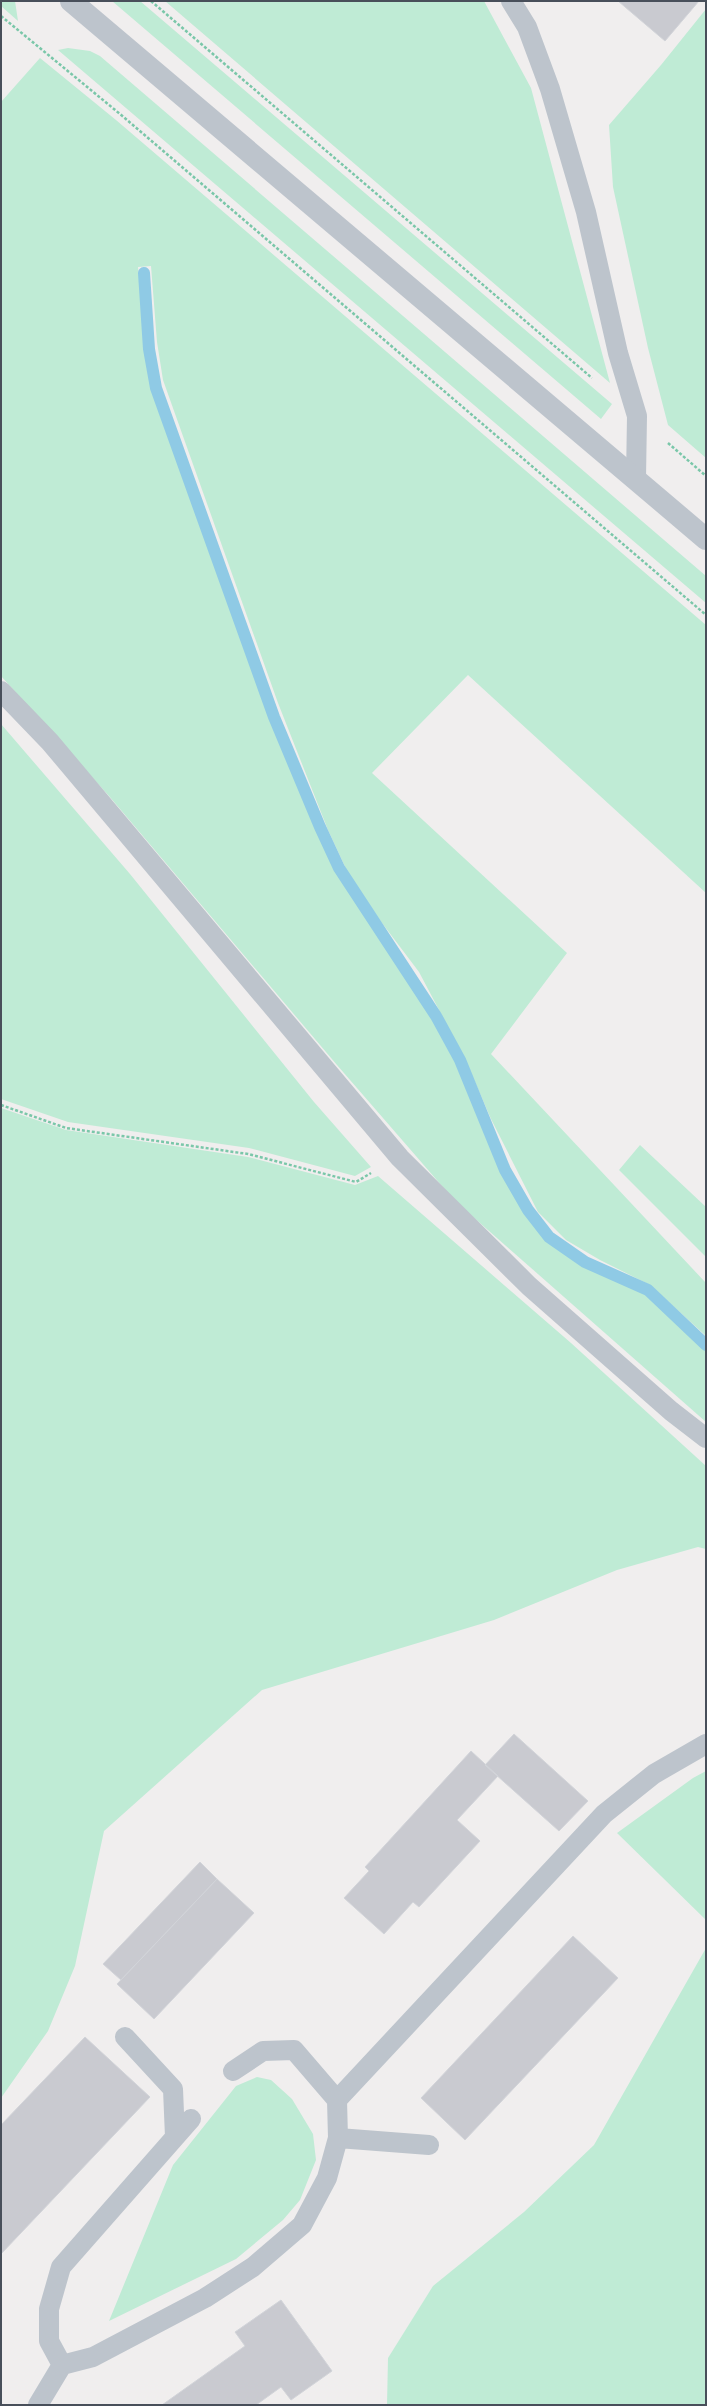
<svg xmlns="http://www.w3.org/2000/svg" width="707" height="2406" viewBox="0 0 707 2406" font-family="Karla,sans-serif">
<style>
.green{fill:#bfebd5}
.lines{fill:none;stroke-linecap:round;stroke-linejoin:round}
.stream{stroke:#8fcae5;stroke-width:12}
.building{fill:#c9cad0;stroke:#d2d4d9}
.path{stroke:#7ac7a9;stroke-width:2.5;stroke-dasharray:3 2;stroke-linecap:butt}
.service{stroke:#bdc4cc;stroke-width:20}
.minor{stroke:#bdc4cc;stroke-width:22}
</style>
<rect width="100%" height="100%" fill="#f0eeee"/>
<path class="green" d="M1,1H15L18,21L1,6Z
M112,1H140L612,404L601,419Z
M165,1H484L531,88L610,383Z
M706,9V458L668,425L648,348L613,187L609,125L661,65Z
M68,48L90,51L100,56L706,576V603L58,50Z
M40,58L116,120L706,625V893L468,675L372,773L567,953L491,1054L706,1283V1336L650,1285L600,1260L566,1240L538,1212L491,1119L466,1061L419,972L379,919L347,871L328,830L278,703L163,380L157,342L151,266L138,267L146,349L153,389L272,718L317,829L336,869L366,917L403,968L458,1061L502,1171L525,1212L547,1239L583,1265L646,1293L706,1349V1422L455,1201L337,1065L109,796L1,676V102Z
M1,724L130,874L314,1102L371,1167L355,1176L249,1148L68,1122L1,1099Z
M1,1108L66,1130L248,1157L355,1185L378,1176L571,1343L706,1466V1549L698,1547L617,1570L494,1620L262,1690L104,1831L75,1966L48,2031L1,2098Z
M640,1145L706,1207V1257L619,1170Z
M706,1771V1920L617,1833L693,1778Z
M706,1948V2405H387L388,2358L433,2286L524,2212L594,2145Z
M257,2077L271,2080L292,2099L313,2134L316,2160L300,2200L283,2220L236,2259L109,2321L173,2165L236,2086Z"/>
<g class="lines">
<path class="stream" d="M144,273L149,349L156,388L274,717L320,827L339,868L436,1016L460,1060L505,1170L528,1210L549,1237L585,1262L648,1290L706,1345"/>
</g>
<path class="building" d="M618,1H699L665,41Z
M514,1734L588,1801L559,1831L485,1765Z
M471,1751L498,1776L457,1820L480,1841L419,1907L413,1902L384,1934L344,1898L369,1871L365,1867Z
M200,1862L217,1879L121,1980L103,1964Z
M217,1879L254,1913L154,2019L117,1984Z
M573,1936L618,1978L465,2140L421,2098Z
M85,2037L150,2097L1,2254V2125Z
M281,2300L332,2371L291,2400L281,2387L256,2405H162L245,2346L235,2332Z"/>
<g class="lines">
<path class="path" d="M151,1L592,378
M1,16L120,114L706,615
M668,443L706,476
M1,1105L66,1128L248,1154L356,1182L371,1173"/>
<path class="service" d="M511,1L527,27L550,89L586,212L618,353L637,416L636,478
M1,691L50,742L400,1158L529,1286L671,1411L706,1438
M125,2037L173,2089L175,2137
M337,2100L604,1814L654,1774L706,1744
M191,2119L61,2267L49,2309V2341L62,2365L93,2357L205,2298L253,2267L302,2225L327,2178L338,2138L337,2100L294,2050L263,2051L233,2071
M338,2138L429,2145
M38,2405L62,2365"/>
<path class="minor" d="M71,1L706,539"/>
</g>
<rect width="707" height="2406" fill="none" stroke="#484f5a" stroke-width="4"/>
</svg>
